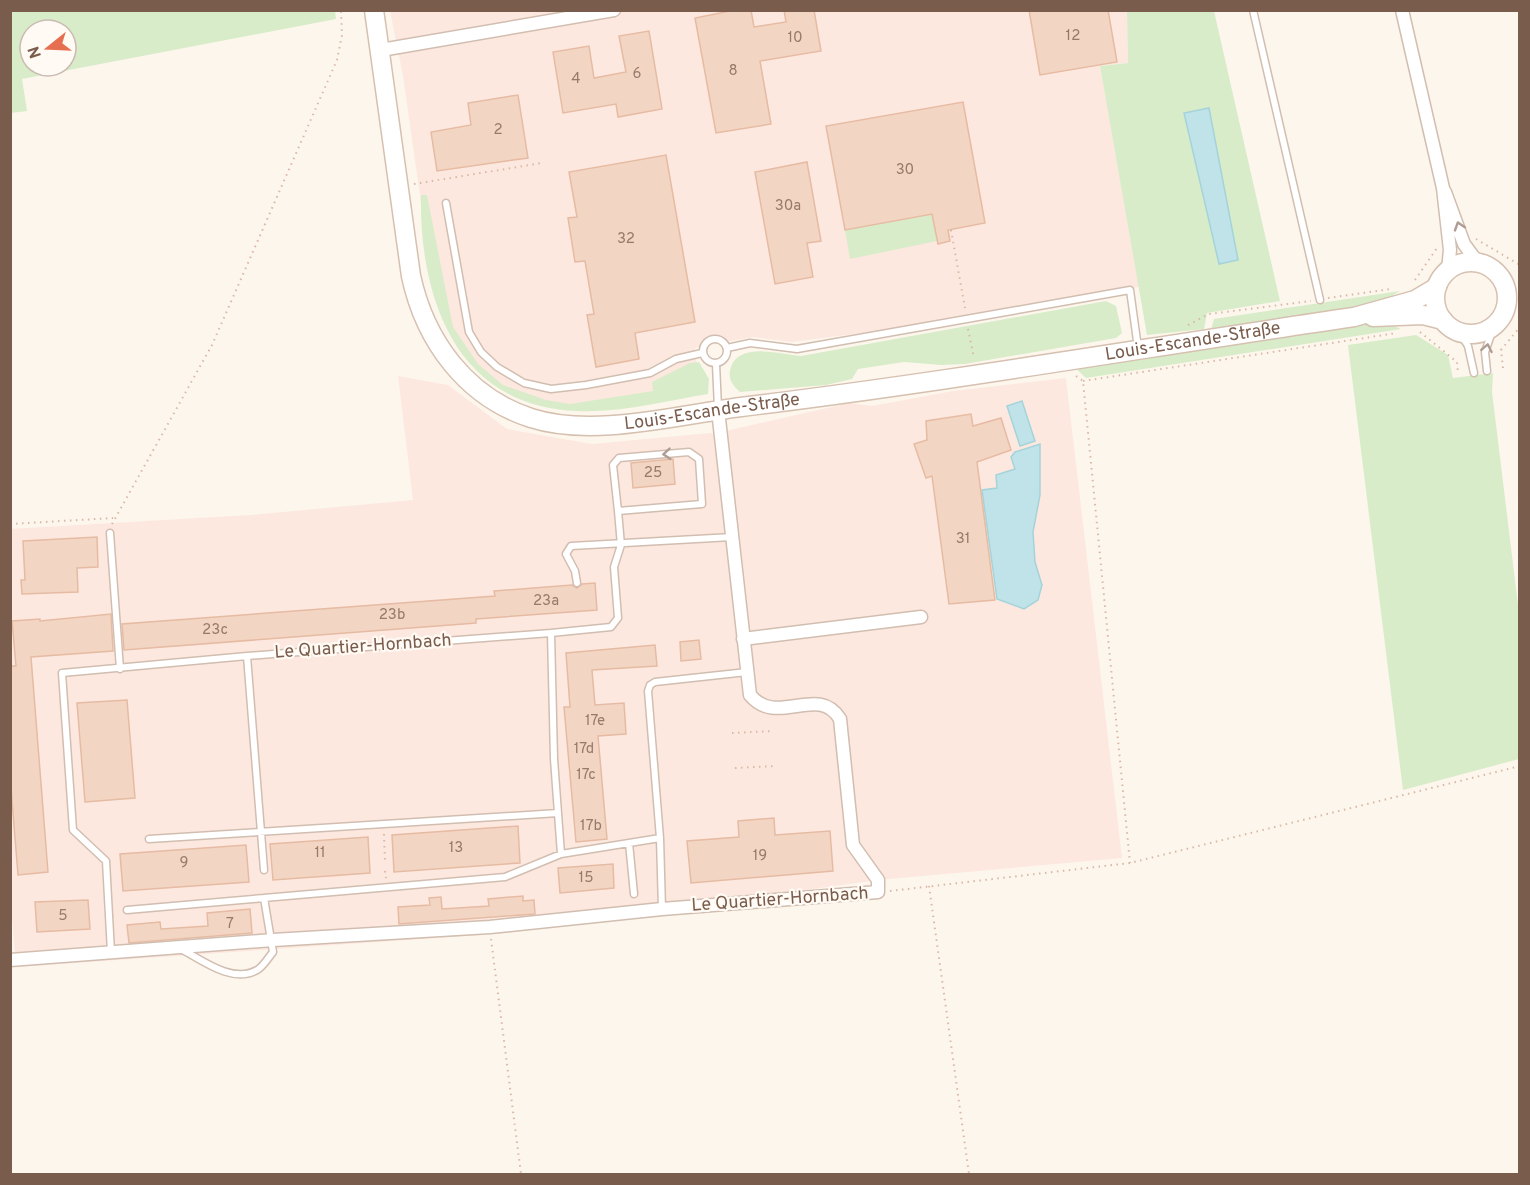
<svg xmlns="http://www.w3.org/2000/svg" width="1530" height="1185" viewBox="0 0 1530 1185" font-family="Overpass,sans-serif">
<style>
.commercial{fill:#fde8e0}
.green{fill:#d8ecc9;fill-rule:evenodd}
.water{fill:#bfe3e8;stroke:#a5d3da;stroke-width:1.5}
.building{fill:#f3d5c3;stroke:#e6bba3;stroke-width:1.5}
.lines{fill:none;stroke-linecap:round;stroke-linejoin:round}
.lane-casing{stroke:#d1beb0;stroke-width:9}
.street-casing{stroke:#d1beb0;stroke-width:15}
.secondary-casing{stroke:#d6c0b0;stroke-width:21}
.path{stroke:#d9b8a5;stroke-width:2;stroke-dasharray:1.5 4.5;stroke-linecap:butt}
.lane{stroke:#fff;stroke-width:6}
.street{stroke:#fff;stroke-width:12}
.secondary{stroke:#fff;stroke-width:18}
.oneway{stroke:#af9d94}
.labels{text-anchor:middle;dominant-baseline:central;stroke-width:4.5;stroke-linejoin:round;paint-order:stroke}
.number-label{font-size:15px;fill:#987a6a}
.street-label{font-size:18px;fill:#7a5c4d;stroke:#fffaf3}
</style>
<rect width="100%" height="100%" fill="#fdf6ec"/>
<path class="commercial" d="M390,11H1127L1128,63L1100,66L1139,287L885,330L792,342L752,337L695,348L700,389L565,408L503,388L478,369L455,341L433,288L403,76Z
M398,376L448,385L507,429L592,444L721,432L849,403L872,406L953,391L1066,378L1122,858L878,880L480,935L16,967L10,892V529L250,515L413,500Z"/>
<path class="green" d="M11,10H335L336,19L22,79L27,111L11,113ZM30,30H66V66H30Z
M1127,11H1214L1280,301L1207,313L1204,329L1147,335L1100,66L1128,63Z
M421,195H427L453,327L478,364L503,385L546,400L570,404L653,391L652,382L690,363L699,362L709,379L708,394C665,401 621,413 577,411C457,407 419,299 421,195Z
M932,214L937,241L850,259L845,230Z
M1400,291L1378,304L1211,329L1214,319Z
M1106,301L1116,306L1122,333L1116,338L965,364L941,365L904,362L858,369L852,379L826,385L740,392C732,385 727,378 731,367C740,342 781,354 801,356Z
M1381,320L1401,329L1086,378L1074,367Z
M1416,335L1448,355L1453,378L1493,373L1492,392L1519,613V759L1403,790L1348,345Z"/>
<path class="water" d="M1209,108L1238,260L1219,264L1184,113Z
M1022,401L1035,441L1020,446L1007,406Z
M1040,444V495L1033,532L1035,562L1042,585L1038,600L1024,609L997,599L982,490L997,488L996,475L1015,469L1011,457L1015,452Z"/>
<path class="building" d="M735,10H751L754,27L786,22L784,10H814L821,51L760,61L771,124L716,133L695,18Z
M1029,10H1108L1117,62L1040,75Z
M649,31L662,109L618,117L616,104L563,113L553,52L589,46L594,78L626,72L619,36Z
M518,95L528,158L437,171L431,132L471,125L468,103Z
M963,102L985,223L948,230L950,241L938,244L932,214L845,230L826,126Z
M666,155L695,322L635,333L639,359L596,367L587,315L594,314L585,261L575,262L568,218L577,217L569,172Z
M807,162L821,241L807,243L813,277L775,284L755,172Z
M971,414L973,426L1001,418L1011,450L977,462L995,600L949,604L932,476L926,478L914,444L927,440L926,421Z
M673,459L675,484L633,488L631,463Z
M97,537L98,567L77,568L78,592L22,594L21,580H25L23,541Z
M595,583L597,610L476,619V623L124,650L122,624L495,596L494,591L572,585L577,588L582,584Z
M111,614L113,651L31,657L48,872L18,875L10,776V666H16L12,621L40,619V621Z
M699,640L701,659L681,661L680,642Z
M655,645L657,666L592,670L595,705L624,703L626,734L598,736L607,839L576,842L564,707H570L566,653Z
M127,700L135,798L85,802L77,703Z
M774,818L775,835L830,831L833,871L691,883L687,841L739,837L738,821Z
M518,826L520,863L394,872L392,835Z
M368,837L370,873L273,880L270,844Z
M246,845L249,882L123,891L120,854Z
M613,864L614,888L560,893L558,868Z
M523,896V901L534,900L535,914L399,924L398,907L430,905L429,898L441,897L442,909L489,906L488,899Z
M88,900L90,929L37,932L35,902Z
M250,909L252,933L129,943L127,925L160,922L161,929L208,926L207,913Z"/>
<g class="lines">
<defs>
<path id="lane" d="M1253,10L1320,300
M446,203L469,332L481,352L497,367L524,383L551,389L586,385L650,373L676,359L702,353
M1459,332L1468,346L1474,373
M703 351a12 12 0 1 1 24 0a12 12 0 1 1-24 0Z
M727,348L750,343L797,349L1130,290L1138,348
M716,364L718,408
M1487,371L1485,352L1494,326
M110,533L120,669
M577,583L575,571L566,554L571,546L732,537
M551,633L611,627L618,618L614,567L621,545L618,511L702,504L699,459L689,452L619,458L613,465L618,511
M660,838L648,691L650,685L655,682L747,672
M149,839L558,813
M629,843L634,894
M264,870L247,656L551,633L554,759L561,854
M127,910L264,898
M181,949C202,960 232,984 257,970C263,967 268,958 273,952L264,898L505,877L561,854L660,838L662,909
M111,952L106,861L73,830L62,673L247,656"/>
<path id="street" d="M1402,10L1443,188L1450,250L1448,270
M381,50L614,10
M1445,192L1464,244L1478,263
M743,639L921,617
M10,960L273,940L490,927L662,909L878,892V880L853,845L840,719C818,683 777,728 750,695L718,410"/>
<g id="secondary">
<path id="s1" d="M374,10L411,276C425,341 466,397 531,418C593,438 677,415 741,407C946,382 1149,347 1354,317L1415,300L1437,287"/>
<circle cx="1471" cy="298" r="36"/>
<path d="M1373,317L1423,315L1443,320"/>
</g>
</defs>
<use href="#lane" class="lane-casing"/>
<use href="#street" class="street-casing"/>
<use href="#secondary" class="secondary-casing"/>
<path class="path" d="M414,184L542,163
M951,230L965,308
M1476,239L1520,265
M1415,280L1437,248
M1328,298L1391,289
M1188,325L1209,314L1311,301
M968,329L974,358
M1420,332L1457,362L1458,374
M1503,368L1501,350L1520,327
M1076,376L1083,381L1130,863
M1083,381L1397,333
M10,524L113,518
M112,524L212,345L337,60L342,35L341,10
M732,733L772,731
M735,768L775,766
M384,834L385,861
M385,871L386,878
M929,886L969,1174
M890,891L1130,863L1520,766
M491,939L521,1174"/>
<use href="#lane" class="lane"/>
<use href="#street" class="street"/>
<use href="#secondary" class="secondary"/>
</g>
<defs><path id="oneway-chevron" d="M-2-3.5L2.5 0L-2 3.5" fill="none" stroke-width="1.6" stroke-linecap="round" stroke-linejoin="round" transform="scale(1.5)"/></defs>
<g class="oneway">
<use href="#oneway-chevron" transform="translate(1459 226) rotate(-108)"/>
<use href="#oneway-chevron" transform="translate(1487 348) rotate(-79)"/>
<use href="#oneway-chevron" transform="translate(667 454) rotate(175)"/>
</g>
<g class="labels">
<g class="number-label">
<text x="1073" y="36">12</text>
<text x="795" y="38">10</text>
<text x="733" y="71">8</text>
<text x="637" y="74">6</text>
<text x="576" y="79">4</text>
<text x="498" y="130">2</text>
<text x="905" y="170">30</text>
<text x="788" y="206">30a</text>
<text x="626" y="239">32</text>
<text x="653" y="473">25</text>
<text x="963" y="539">31</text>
<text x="546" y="601">23a</text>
<text x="392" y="615">23b</text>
<text x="215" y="630">23c</text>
<text x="595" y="721">17e</text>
<text x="584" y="749">17d</text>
<text x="586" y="775">17c</text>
<text x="591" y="826">17b</text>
<text x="456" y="848">13</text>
<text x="320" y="853">11</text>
<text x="760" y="856">19</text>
<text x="184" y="863">9</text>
<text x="586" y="878">15</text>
<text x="63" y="916">5</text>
<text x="230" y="924">7</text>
</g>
<g class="street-label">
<text stroke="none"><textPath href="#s1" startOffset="1132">Louis-Escande-Straße</textPath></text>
<text stroke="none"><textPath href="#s1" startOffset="646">Louis-Escande-Straße</textPath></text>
<text transform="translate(363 647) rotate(-4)">Le Quartier-Hornbach</text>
<text transform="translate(780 900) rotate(-4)">Le Quartier-Hornbach</text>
</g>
</g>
<rect width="1530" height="1185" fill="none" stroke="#7a5c4d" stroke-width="24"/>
<g transform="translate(48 48) rotate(252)"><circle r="28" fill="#fffaf3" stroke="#cabbb1" stroke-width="1.5"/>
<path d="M0-4.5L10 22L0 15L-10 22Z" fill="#e76f51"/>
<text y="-9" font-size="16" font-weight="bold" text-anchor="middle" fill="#7a5c4d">N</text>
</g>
</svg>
